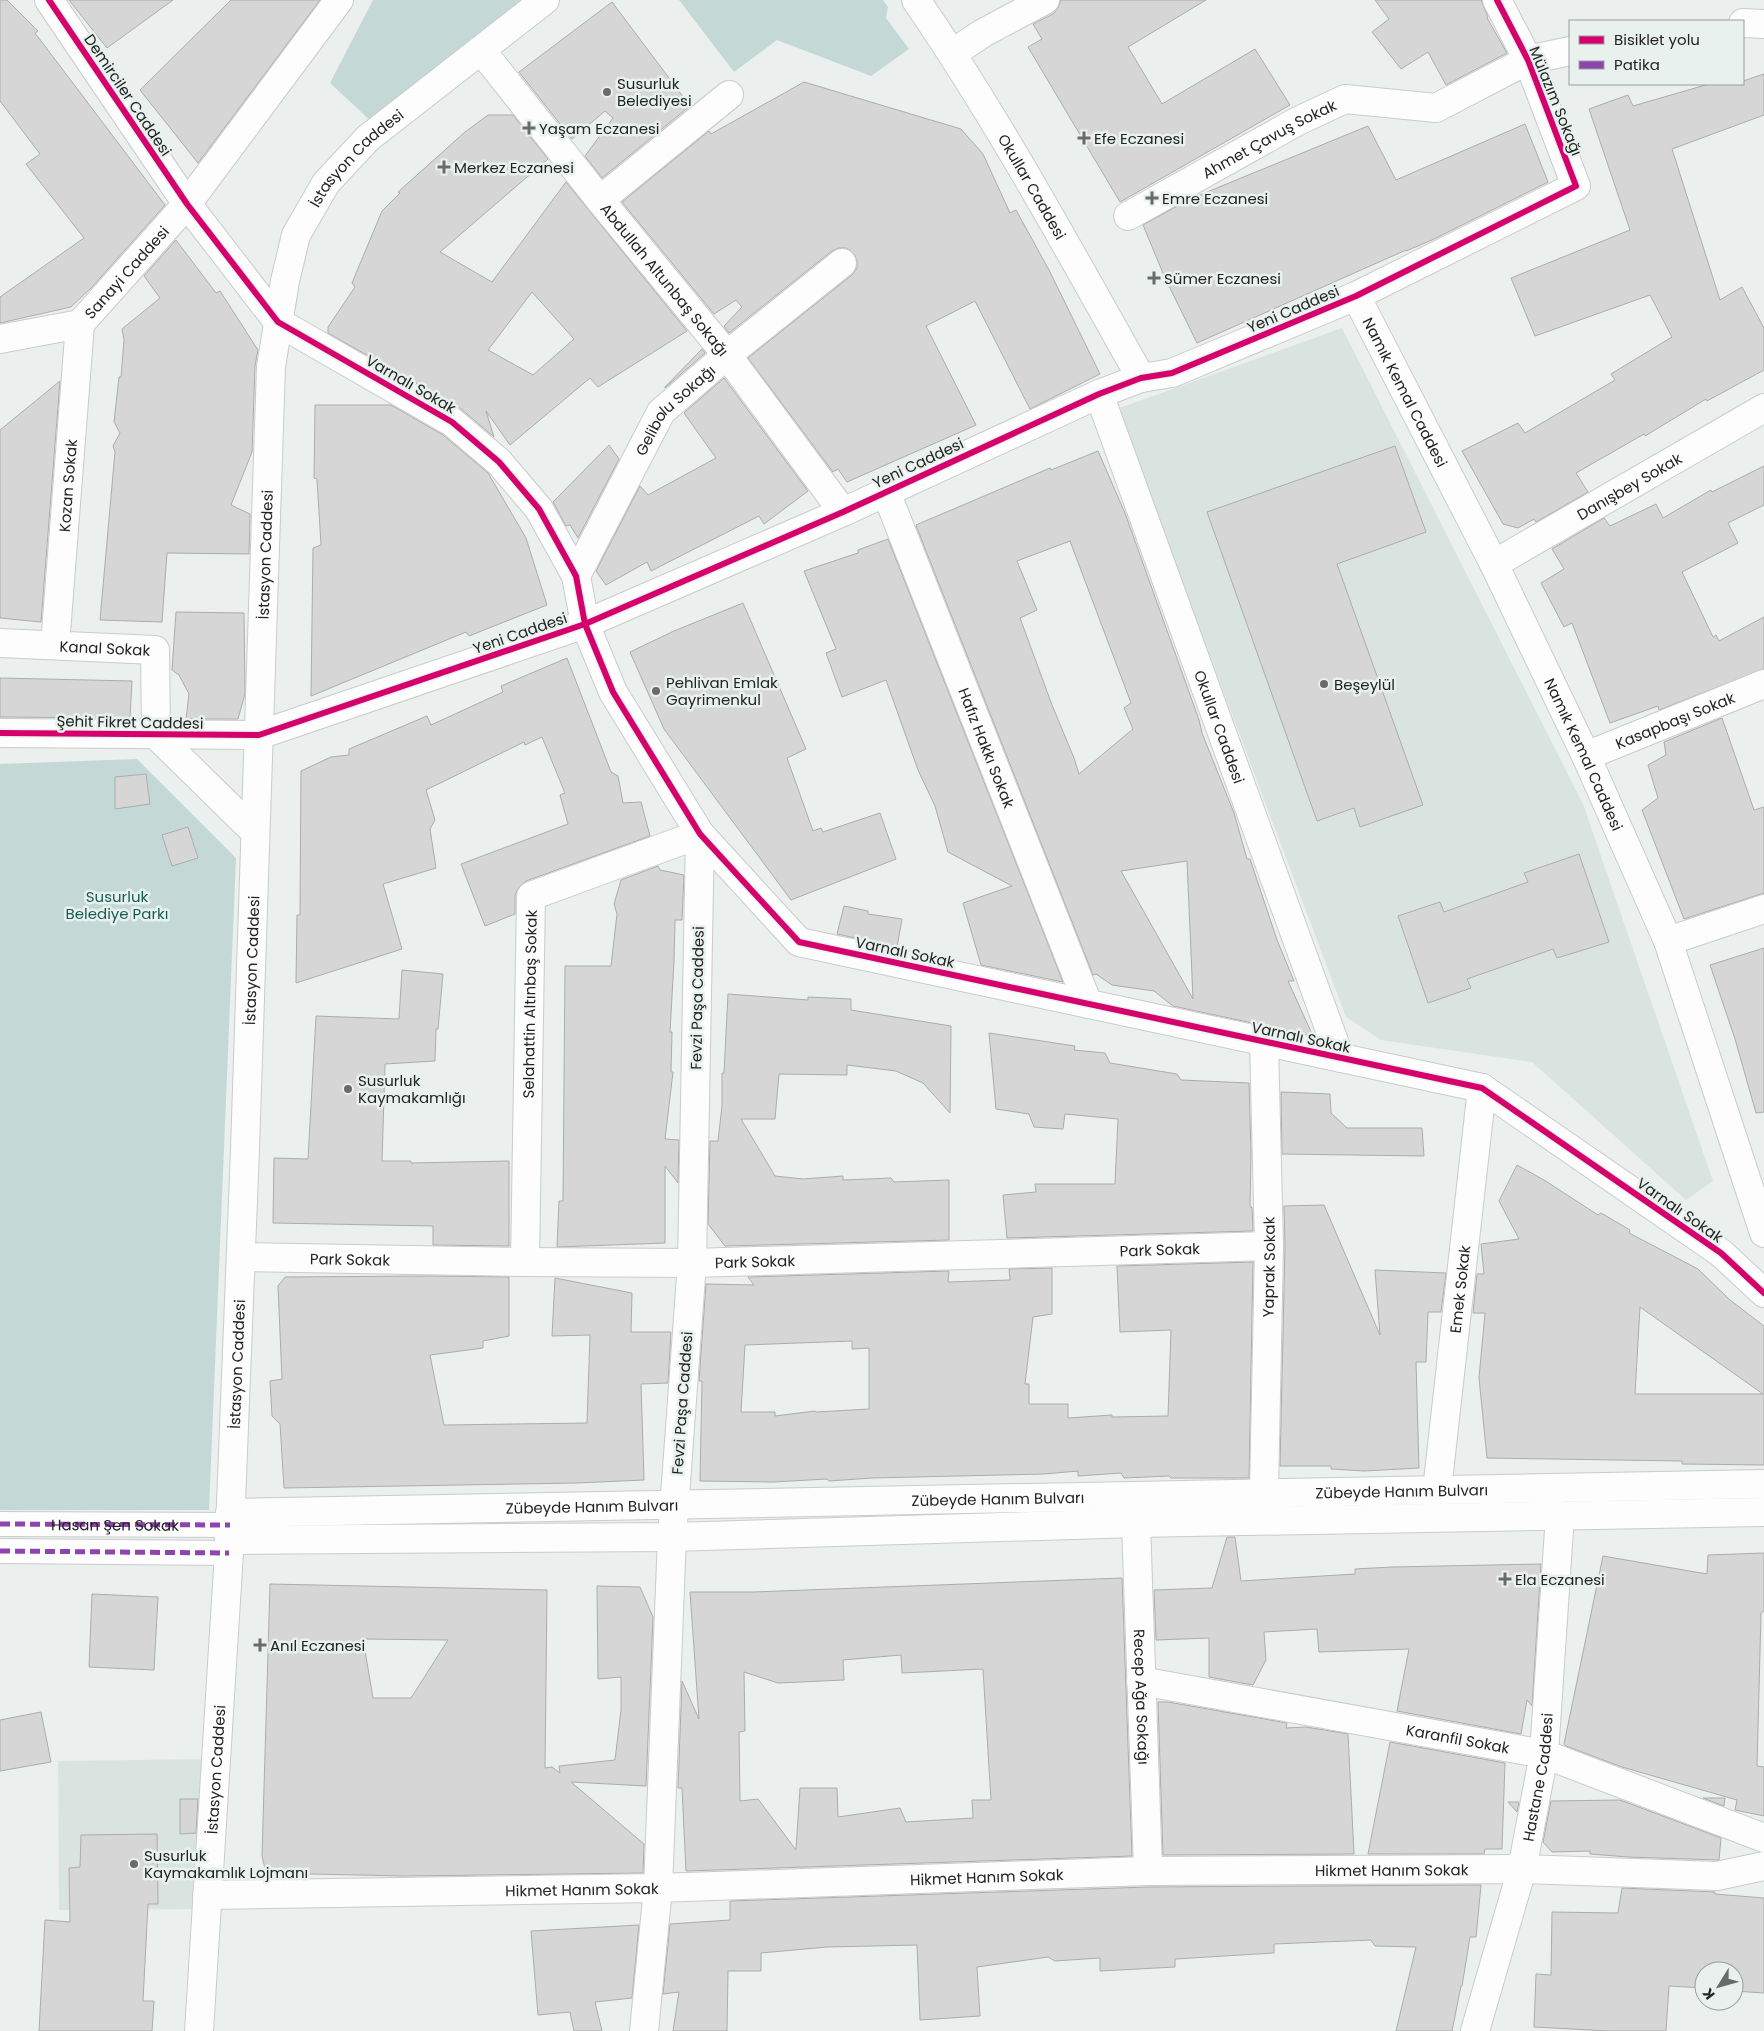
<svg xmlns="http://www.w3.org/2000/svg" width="1764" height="2031" viewBox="0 0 1764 2031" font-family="Poppins,sans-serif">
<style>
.built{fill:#d9e4e1}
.green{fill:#c4d9d5}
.building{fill:#d6d6d6;stroke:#acacac;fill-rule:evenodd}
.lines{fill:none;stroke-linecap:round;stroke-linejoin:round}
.pedestrian-casing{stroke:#c9cccc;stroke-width:26}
.minor-casing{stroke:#c9cccc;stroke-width:30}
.tertiary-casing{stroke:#c9cccc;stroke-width:30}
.secondary-casing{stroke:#c9cccc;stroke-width:30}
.primary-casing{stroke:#c9cccc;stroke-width:30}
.pedestrian{stroke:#fcfdfc;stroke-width:24}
.minor{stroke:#fcfdfc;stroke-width:28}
.tertiary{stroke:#fcfdfc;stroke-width:28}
.secondary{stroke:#fcfdfc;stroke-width:28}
.primary{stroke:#fcfdfc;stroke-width:28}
.quiet{stroke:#8e44ad;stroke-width:5;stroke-dasharray:10 5;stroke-linecap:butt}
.cycleway-casing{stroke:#e9f1ef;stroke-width:9}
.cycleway{stroke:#d6006c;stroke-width:6}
.poi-dot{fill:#686b6a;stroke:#e9f1ef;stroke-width:2}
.labels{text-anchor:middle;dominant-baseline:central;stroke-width:5;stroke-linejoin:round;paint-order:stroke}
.poi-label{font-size:15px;fill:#212423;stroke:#e9f1ef;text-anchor:start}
.street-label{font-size:15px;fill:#212423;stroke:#e9f1ef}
.park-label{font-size:15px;fill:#155d52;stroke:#e9f1ef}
</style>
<rect width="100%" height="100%" fill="#ebefee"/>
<path class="built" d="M1342,328L1583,804L1713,1181L1686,1200L1532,1062L1381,1040L1346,1017L1117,409Z
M216,1759L207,1909L59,1910L58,1761Z"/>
<path class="green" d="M373,0H531L374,124L330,83Z
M679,0H883L888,7L886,18L909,49L871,76L777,40L734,72Z
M137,759L236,858L209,1510H0V764Z"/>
<path class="building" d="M0,0H7L38,31L35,33L165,205L92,287L71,307L0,323V297L84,238L26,164L40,154L0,101Z
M69,0H173L107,48Z
M231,0H320L198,163L140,90Z
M1061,0H1206L1128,47L1162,104L1255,49L1290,105L1120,202L1028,47L1042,39L1033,24L1053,14L1058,8Z
M1375,0H1481L1488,17L1487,18L1507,53L1446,85L1428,52L1401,69L1372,32L1389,19Z
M612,2L690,106L602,178L585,156L613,118L605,111L572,139L519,72Z
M1764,74V115L1672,149L1720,300L1742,287L1764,328V370L1707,401L1706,399L1645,436L1644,434L1576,473L1588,492L1536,522L1534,519L1518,528L1503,524L1462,451L1518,423L1525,433L1615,380L1611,374L1672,337L1650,295L1535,336L1511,278L1630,230L1589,109L1628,95L1633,106L1709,84H1743V81Z
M804,82L961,129L983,154L1010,213L1016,210L1049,270L1100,374L1030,409L975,301L926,326L976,425L847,482L838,469L833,472L748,358L852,275L857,268V261L854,254L847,248H839L832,251L729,333L724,326L742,307L736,300L714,314L622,202L709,131L711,134Z
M488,115H513L548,159L440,252L492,282L566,182L687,331L598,387L590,378L510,445L486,411L494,437L460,408L328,333V327L355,287L352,283L382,211L400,193L398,192L465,132ZM532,292L574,339L533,375L488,350Z
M1525,124L1548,182L1432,240L1406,251V250L1197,343L1165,278L1143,225L1190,199L1368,126L1396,180Z
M176,240L216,293L220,291L258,350L255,366L252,452L231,505L250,514L249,554L167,553L162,622L100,620L115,452L113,446L120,433L114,422L119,377H121L124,340L122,329L160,298L144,276Z
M702,349L705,353L665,388V387Z
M724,378L808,491L764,524L759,516L651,571L647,562L606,585L596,571L640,486L648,495L716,458L684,413Z
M60,381L41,622L0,618V430Z
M315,405H391L443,435L488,473L526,538L547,605L469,636L466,632L311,696L313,548L321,545L317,479L314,478Z
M609,445L619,459L578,538L570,525L566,526L553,502Z
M1395,446L1426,532L1337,564L1423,805L1360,827L1354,808L1317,821L1207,512Z
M1098,451L1125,513L1199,720L1202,733L1234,813L1247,859H1250L1277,940L1294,981H1288L1313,1036L1173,1006L1154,991L1112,985L1096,974L1093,975L917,528L916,525L1050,468L1051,470ZM1070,541L1131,703L1124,708L1133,729L1079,774L1074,758L1052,705L1020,618L1037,610L1017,561ZM1187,861L1193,999L1121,871Z
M1764,466V505L1728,523L1738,543L1682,572L1713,637L1716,635L1719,641L1764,617V669L1659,710L1658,706L1610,723L1572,623L1564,627L1541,583L1564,569L1552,549L1604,518L1610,526L1656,504L1663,518L1711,490L1712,492Z
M888,539L1063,982L981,965L963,903L1012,886L948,852L935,806L918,770L886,680L842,697L826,653L836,649L804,571L858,553V550Z
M743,603L806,749L787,758L813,831L821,828L823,832L880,813L896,859L791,900L664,729L630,652L674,631Z
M176,612L244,613L245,694L238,719H186L189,694L179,675L172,670Z
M567,658L611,772L618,776L623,803L641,802L650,836L526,881L519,887L515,895V914L485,926L461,864L568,824L560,795L565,793L542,737L525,745L524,742L426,790L435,820L430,829L436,868L383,884L402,949L296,983L297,915H300L301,771L331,757L349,755V749L427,716L431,725L503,692L501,686Z
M0,678L132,681L130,718L0,717Z
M1722,718L1754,810L1764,807V893L1684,919L1642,810L1658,798L1648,765L1666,755L1664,742Z
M146,774L150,804L115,809V777Z
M188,827L198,858L172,866L162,835Z
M1579,854L1609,942L1557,958L1553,949L1467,979L1471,988L1428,1003L1398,916L1440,902L1444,912L1528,882L1524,873Z
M658,866L660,870L684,875L682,920H675L674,961L670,1032H672L671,1072H673L665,1139L679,1140L678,1183L665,1166V1243L557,1247L559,1201H563L565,966H611L617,914L614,904L621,880Z
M844,906L868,911V914L902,919L897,947L837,934Z
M1764,948V1112L1756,1113L1735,1039L1710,965Z
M402,970L443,974L438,1029H436L435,1061L385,1064L382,1161H411V1163L509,1161V1246L433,1245V1226L273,1223L274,1158L308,1159L316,1016L399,1019Z
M728,994L808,1000V997L851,999V1010L951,1026L950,1113L923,1083L896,1071L847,1065V1075L779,1074L775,1119H741L775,1176L803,1179L843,1176V1180L891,1178L894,1182L949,1180V1240L725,1246L708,1224L710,1141H718L722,1106V1073H724Z
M989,1033L1075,1046L1074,1050L1105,1053L1110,1063L1177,1074L1181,1080L1249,1083L1251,1154L1250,1207H1252L1253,1231L1007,1238L1003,1195L1036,1192L1035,1184H1115L1118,1119L1065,1114L1063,1129L1034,1127L1029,1114L996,1109Z
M1281,1092L1330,1094L1331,1113L1347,1128H1422L1424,1156L1282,1154Z
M1517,1165L1544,1180L1598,1215L1601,1213L1630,1230L1629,1233L1698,1269L1730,1300L1764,1326V1465L1682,1464V1461L1487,1458L1479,1378L1485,1313H1473L1477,1274H1484L1481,1244L1519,1239L1499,1201ZM1640,1307L1763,1394H1635Z
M1324,1205L1380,1335L1375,1270L1446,1273L1441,1312H1428L1426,1362H1416L1419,1468L1364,1471L1331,1469V1466H1280L1285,1246L1284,1206Z
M1253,1262L1249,1478H1171L1169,1476L1124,1478L1121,1473L1078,1476V1471L1044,1474L872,1478L829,1481L827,1479L773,1482L700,1481L702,1381H699L706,1284L754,1285L748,1277L949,1271L948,1282L1010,1280L1009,1269L1052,1268V1314L1033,1317L1025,1384H1029V1404H1068V1418L1112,1415V1417L1168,1416L1171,1330L1120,1332L1117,1266ZM852,1341V1349L869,1348V1409L816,1412L815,1411L775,1416V1412H741L745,1345Z
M433,1276L509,1277V1336L483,1341V1348L430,1355L444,1425L587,1423L590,1335L552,1336L555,1278L632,1293L631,1332H671L668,1383L641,1384L644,1480L576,1483L284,1488L280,1424L272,1416L270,1381L282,1379L278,1286L285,1277Z
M1227,1537H1235L1241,1581L1355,1574V1569L1392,1567L1541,1564L1532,1706L1527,1700L1521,1734L1397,1711L1409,1649L1319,1652L1317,1629L1264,1632L1266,1660L1253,1685L1209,1677V1638L1156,1640L1154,1590L1212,1588Z
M1764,1553V1611L1761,1613L1757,1766L1764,1767V1816L1735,1810L1737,1800L1622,1767L1566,1746L1564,1744L1603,1556L1707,1574L1708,1555Z
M1122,1578L1132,1856L686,1871L682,1788H678L682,1681L699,1719L690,1592H754ZM901,1655L902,1673L983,1669L991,1800H972L973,1818L906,1822L900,1808L838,1817L837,1788H800L796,1850L758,1799L740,1801L739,1732L745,1731L744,1672L778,1683L844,1680L843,1660Z
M270,1584L547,1590L545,1768L552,1767L560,1773L559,1766L615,1760L621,1710V1677L598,1679L597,1586L640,1587L653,1617L646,1786L571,1782L644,1844L643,1873L403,1876L266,1873L262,1856ZM363,1639L448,1640L411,1698H373Z
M92,1594L158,1597L154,1670L89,1667Z
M1158,1702H1168L1287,1723L1286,1728L1306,1727L1348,1734L1354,1854L1163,1855Z
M41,1712L51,1762L0,1771V1720Z
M1390,1742L1505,1763L1502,1849H1485L1484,1854H1368Z
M1703,1798H1725L1724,1806Z
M180,1799H198L196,1833L180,1834Z
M1620,1800L1721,1838L1719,1860L1628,1857L1590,1854V1851L1552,1852L1543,1842L1551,1801Z
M1508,1802H1519L1517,1812Z
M157,1834L158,1904H148L143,2001H154L152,2031H39L45,1920L70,1922L69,1868L80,1867L81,1835Z
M1481,1885L1476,1937H1470L1462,1986H1461L1452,2031H1396L1416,1947L1375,1946L1371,1940L1274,1944V1953L1175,1959V1967L1100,1971V1958L1055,1961L1048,1957L977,1967L980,2016L920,2020L917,1945L827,1947L761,1953V1971H728L727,2031H673L679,1992L663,1994L670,1924L730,1920V1901L1148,1887Z
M1622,1888L1715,1892V1894L1764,1898V1993L1734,1991V1971H1704V1988L1669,1986L1666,2031H1609L1534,2027L1536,1974L1551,1975L1552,1912L1618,1913Z
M639,1925L632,1998L595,2002L602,2031H574L570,2012L538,2015L531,1931Z"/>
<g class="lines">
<defs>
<g id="pedestrian">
<path id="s1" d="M0,1524L230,1525"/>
<path d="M0,1551L229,1553"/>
</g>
<g id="minor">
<path d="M49,0L187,204L278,322"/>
<path d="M1743,23L1764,24"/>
<path id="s2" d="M481,50L600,200L727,355L843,512"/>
<path d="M953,53L983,33L1045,0"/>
<path d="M600,200L729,95"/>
<path id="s3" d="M1128,216L1298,121L1345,99L1436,108L1528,60L1570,51"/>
<path id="s4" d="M1356,296L1494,564L1586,756L1668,941L1764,1233"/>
<path id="s5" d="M0,339L80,324L187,204L339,0"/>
<path id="s6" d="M886,492L1088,1004"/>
<path id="s7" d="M1494,564L1764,408"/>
<path id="s8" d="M576,576L661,412L727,355L842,263"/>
<path id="s9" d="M0,643L155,650L156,735L255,832"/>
<path id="s10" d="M55,645L80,324"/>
<path d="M259,735L585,624L843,512L1099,394L1141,378L1172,373L1356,296L1576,186L1528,60L1497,0"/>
<path id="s11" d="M1586,756L1764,684"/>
<path d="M1668,941L1764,909"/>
<path id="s12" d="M241,1257L525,1262L692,1263L1269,1246"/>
<path id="s13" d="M525,1262L531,896L700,834L692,1263L672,1537L658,1888L644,2031"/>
<path id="s14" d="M1437,1490L1482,1088"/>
<path id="s15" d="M1264,1493L1269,1246L1264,1042"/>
<path id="s16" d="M1136,1523L1148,1871"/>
<path id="s17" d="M1141,1681L1544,1754L1764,1838"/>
<path id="s18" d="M207,1895L658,1888L1148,1871L1522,1869L1717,1876L1764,1866"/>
</g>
<g id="tertiary">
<path id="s19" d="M916,0C999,121 1069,250 1141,378"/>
<path d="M278,322L452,422L499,462L539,509L576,576L585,624L613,692L700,834L799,942L1482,1088L1721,1253L1764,1293"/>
<path id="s20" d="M1099,394L1340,1058"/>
<path d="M0,733L259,735"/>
<path id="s21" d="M1475,2031L1522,1869L1544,1754L1560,1515"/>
</g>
<g id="secondary">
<path id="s22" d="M230,1513L1764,1484"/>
<path d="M229,1540L672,1537L1136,1523L1764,1512"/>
</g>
<g id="primary">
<path id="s23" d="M199,2031L229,1553L245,1149L271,367L285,281L296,235L326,183L368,138L545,0"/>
</g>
</defs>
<use href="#pedestrian" class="pedestrian-casing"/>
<use href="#minor" class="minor-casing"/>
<use href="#tertiary" class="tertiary-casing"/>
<use href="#secondary" class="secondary-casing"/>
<use href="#primary" class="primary-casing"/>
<use href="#pedestrian" class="pedestrian"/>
<use href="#minor" class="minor"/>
<use href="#tertiary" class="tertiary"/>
<use href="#secondary" class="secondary"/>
<use href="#primary" class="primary"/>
<path class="quiet" d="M0,1524L230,1525
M0,1551L229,1553"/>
<defs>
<path id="cycleway" d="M49,0L187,204L278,322L452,422L499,462L539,509L576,576L585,624L613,692L700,834L799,942L1482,1088L1721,1253L1764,1293
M0,733L259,735L585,624L843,512L1099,394L1141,378L1172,373L1356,296L1576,186L1528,60L1497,0"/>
</defs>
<use href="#cycleway" class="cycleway-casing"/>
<use href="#cycleway" class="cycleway"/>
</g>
<g class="poi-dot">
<circle cx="607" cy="92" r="5"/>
<path d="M526.5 120.5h5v5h5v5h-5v5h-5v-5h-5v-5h5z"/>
<path d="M1081.5 130.5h5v5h5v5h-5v5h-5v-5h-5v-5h5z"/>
<path d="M441.5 159.5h5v5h5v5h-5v5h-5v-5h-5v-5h5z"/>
<path d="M1149.5 190.5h5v5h5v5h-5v5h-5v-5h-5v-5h5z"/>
<path d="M1151.5 270.5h5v5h5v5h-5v5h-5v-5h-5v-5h5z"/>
<circle cx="1324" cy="684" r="5"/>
<circle cx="656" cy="691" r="5"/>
<circle cx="348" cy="1089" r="5"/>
<path d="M1502.5 1571.5h5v5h5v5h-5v5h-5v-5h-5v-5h5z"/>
<path d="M257.5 1637.5h5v5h5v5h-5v5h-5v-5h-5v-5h5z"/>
<circle cx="134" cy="1864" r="5"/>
</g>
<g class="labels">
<g class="poi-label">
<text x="617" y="83">Susurluk<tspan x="617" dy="17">Belediyesi</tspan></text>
<text x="539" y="128">Yaşam Eczanesi</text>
<text x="1094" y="138">Efe Eczanesi</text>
<text x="454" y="167">Merkez Eczanesi</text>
<text x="1162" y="198">Emre Eczanesi</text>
<text x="1164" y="278">Sümer Eczanesi</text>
<text x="666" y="682">Pehlivan Emlak<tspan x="666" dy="17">Gayrimenkul</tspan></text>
<text x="1334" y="684">Beşeylül</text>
<text x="358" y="1080">Susurluk<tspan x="358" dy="17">Kaymakamlığı</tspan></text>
<text x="1515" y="1579">Ela Eczanesi</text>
<text x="270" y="1645">Anıl Eczanesi</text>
<text x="144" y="1855">Susurluk<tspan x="144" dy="17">Kaymakamlık Lojmanı</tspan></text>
</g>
<g class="street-label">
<text transform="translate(128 95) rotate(56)">Demirciler Caddesi</text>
<text transform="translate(1556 101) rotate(68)">Mülazım Sokağı</text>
<text stroke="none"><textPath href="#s3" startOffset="161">Ahmet Çavuş Sokak</textPath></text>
<text stroke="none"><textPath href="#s23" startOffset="1899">İstasyon Caddesi</textPath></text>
<text stroke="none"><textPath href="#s19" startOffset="220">Okullar Caddesi</textPath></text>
<text stroke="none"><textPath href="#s5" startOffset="151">Sanayi Caddesi</textPath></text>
<text stroke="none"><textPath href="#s2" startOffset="294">Abdullah Altunbaş Sokağı</textPath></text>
<text transform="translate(1293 309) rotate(-23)">Yeni Caddesi</text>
<text transform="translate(411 384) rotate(30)">Varnalı Sokak</text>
<text stroke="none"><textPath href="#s4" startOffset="108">Namık Kemal Caddesi</textPath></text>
<text stroke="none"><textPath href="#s8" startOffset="195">Gelibolu Sokağı</textPath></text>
<text transform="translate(918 463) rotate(-25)">Yeni Caddesi</text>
<text stroke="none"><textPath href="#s10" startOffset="160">Kozan Sokak</textPath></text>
<text stroke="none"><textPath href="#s7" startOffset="156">Danışbey Sokak</textPath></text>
<text stroke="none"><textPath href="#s23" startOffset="1478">İstasyon Caddesi</textPath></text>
<text transform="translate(520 633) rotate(-19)">Yeni Caddesi</text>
<text stroke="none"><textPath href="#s9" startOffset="105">Kanal Sokak</textPath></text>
<text stroke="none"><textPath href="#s11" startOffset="96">Kasapbaşı Sokak</textPath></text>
<text transform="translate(130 722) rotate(1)">Şehit Fikret Caddesi</text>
<text stroke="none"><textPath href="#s20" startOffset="354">Okullar Caddesi</textPath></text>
<text stroke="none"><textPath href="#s6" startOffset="275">Hafız Hakkı Sokak</textPath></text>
<text stroke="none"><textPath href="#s4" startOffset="512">Namık Kemal Caddesi</textPath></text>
<text transform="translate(905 952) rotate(12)">Varnalı Sokak</text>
<text stroke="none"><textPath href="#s23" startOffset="1072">İstasyon Caddesi</textPath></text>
<text transform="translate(697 998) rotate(-89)">Fevzi Paşa Caddesi</text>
<text stroke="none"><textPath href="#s13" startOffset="258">Selahattin Altınbaş Sokak</textPath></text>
<text transform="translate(1301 1037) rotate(12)">Varnalı Sokak</text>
<text transform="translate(1680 1210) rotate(35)">Varnalı Sokak</text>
<text stroke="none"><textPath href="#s12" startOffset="919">Park Sokak</textPath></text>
<text stroke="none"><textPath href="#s12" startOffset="109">Park Sokak</textPath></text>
<text stroke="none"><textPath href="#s12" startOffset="514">Park Sokak</textPath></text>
<text stroke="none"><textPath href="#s15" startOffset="226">Yaprak Sokak</textPath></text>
<text stroke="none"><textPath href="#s14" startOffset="202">Emek Sokak</textPath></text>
<text stroke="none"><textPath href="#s23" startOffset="668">İstasyon Caddesi</textPath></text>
<text transform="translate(682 1403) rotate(-86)">Fevzi Paşa Caddesi</text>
<text stroke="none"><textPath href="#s22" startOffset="1172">Zübeyde Hanım Bulvarı</textPath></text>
<text stroke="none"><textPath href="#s22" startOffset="768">Zübeyde Hanım Bulvarı</textPath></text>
<text stroke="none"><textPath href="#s22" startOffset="362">Zübeyde Hanım Bulvarı</textPath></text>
<text stroke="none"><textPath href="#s1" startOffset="115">Hasan Şen Sokak</textPath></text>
<text stroke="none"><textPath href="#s16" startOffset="174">Recep Ağa Sokağı</textPath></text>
<text stroke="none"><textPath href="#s17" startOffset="322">Karanfil Sokak</textPath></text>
<text stroke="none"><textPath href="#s23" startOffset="262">İstasyon Caddesi</textPath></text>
<text stroke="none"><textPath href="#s21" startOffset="262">Hastane Caddesi</textPath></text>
<text stroke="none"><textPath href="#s18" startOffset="1185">Hikmet Hanım Sokak</textPath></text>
<text stroke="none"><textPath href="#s18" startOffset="780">Hikmet Hanım Sokak</textPath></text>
<text stroke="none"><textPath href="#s18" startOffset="375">Hikmet Hanım Sokak</textPath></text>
</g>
<g class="park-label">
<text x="117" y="896">Susurluk<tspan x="117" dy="17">Belediye Parkı</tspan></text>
</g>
</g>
<rect x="1569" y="20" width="175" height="65" fill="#e9f1ef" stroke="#999f9d"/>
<rect x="1579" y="36" width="25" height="8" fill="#d6006c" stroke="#999f9d"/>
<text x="1614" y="45" font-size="15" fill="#212423">Bisiklet yolu</text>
<rect x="1579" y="61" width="25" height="8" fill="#8e44ad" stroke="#999f9d"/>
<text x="1614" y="70" font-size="15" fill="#212423">Patika</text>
<g transform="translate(1719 1986) rotate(233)"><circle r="24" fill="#e9f1ef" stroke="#999f9d"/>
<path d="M0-4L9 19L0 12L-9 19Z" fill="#686b6a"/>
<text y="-8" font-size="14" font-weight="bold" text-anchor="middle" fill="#212423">K</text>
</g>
</svg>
